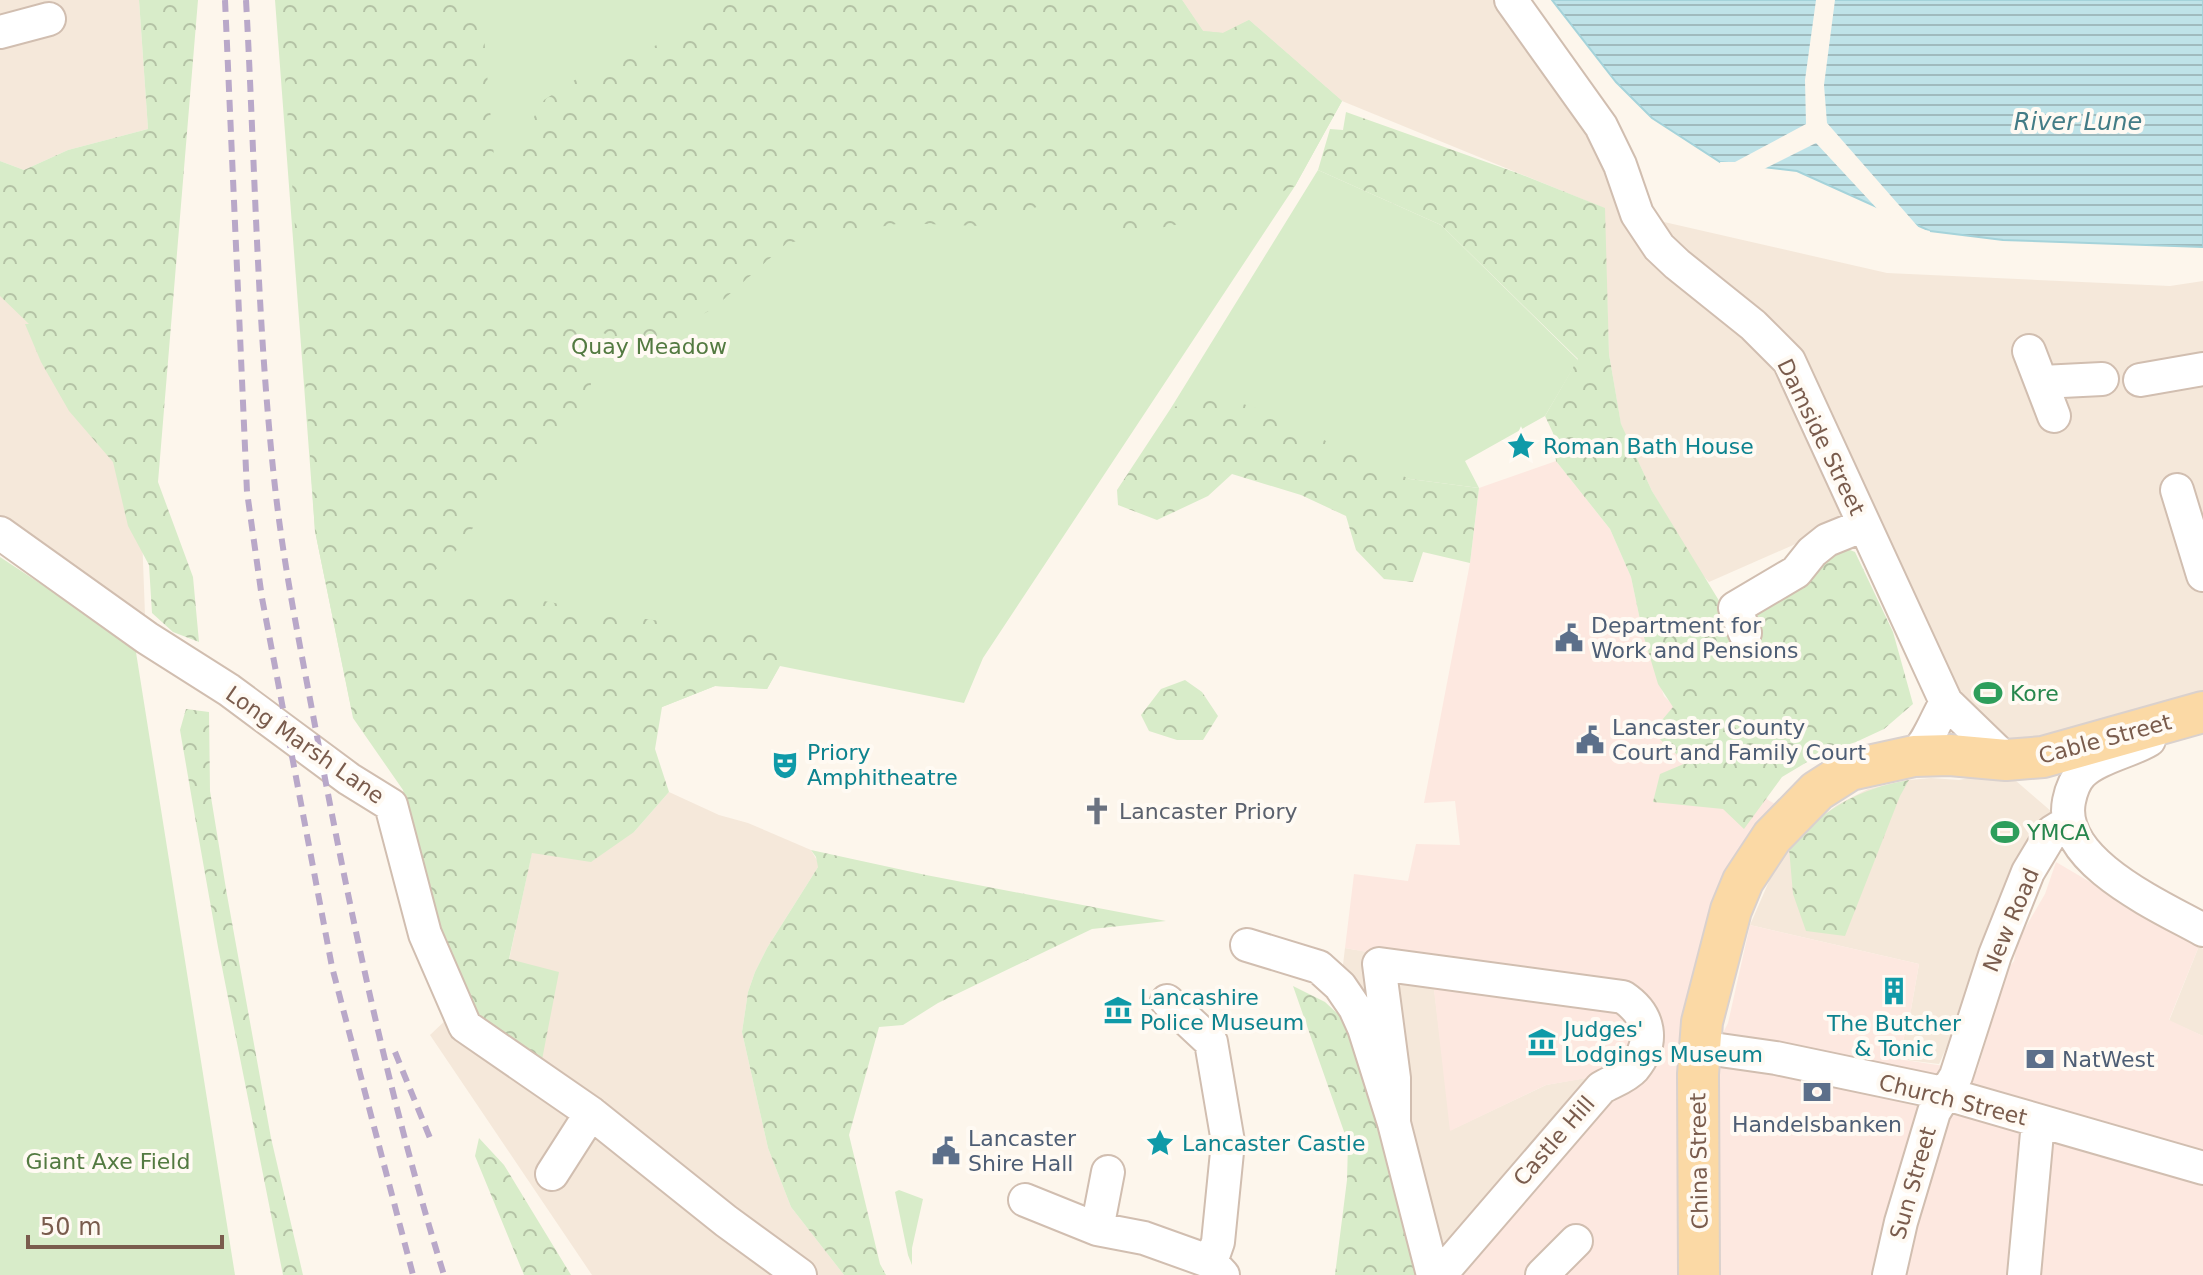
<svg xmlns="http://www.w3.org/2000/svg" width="2203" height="1275" viewBox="0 0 2203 1275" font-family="'DejaVu Sans',sans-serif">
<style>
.residential{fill:#f5e8da}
.commercial{fill:#fde8e0}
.green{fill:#d8ecc9}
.forest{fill:url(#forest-crowns)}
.water{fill:url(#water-rules);stroke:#a5d3da;stroke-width:2}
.pier{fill:#fdf6ec}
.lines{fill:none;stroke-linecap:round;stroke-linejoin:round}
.minor-casing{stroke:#d1beb0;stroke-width:36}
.major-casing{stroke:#dad1cd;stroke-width:44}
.minor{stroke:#fff;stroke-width:32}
.major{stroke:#fbd9a5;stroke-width:40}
.rail{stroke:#b9a8c9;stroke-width:6;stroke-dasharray:12 8;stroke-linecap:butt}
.labels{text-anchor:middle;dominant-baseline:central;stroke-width:8;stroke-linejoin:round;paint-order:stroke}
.park-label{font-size:22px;fill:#537a41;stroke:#fffaf3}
.street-label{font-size:22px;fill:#7a5c4d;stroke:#fffaf3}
.culture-label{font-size:22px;fill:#0d838f;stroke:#fffaf3;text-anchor:start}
.service-label{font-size:22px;fill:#4e5e75;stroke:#fffaf3;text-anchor:start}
.leisure-label{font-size:22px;fill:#27864d;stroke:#fffaf3;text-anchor:start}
.worship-label{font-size:22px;fill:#5b616d;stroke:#fffaf3;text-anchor:start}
.water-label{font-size:24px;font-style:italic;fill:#437c86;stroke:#fffaf3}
</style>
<defs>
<pattern id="forest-crowns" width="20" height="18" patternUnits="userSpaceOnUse" patternTransform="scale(2)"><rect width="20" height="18" fill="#d8ecc9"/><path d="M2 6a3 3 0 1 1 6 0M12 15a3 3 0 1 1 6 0" fill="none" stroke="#b4c2a5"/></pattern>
<pattern id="water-rules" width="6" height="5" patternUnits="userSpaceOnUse" patternTransform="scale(2)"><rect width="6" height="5" fill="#bfe3e8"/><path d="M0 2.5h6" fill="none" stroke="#a0bbbe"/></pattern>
</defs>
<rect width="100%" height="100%" fill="#fdf6ec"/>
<path class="residential" d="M0,0H139L148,129L68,150L24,170L0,161Z
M1182,0H1503L1641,170L1651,219L1887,273L2170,286L2203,281V706L1989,771L1850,520L1709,582L1698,570L1652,491L1621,425L1609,354L1604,208L1342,101L1249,20L1223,34L1203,31Z
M0,291L138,426L145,615L92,579L0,524Z
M2008,774L2052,812L1939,1064L1898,1059L1910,1015L1919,964L1750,925L1770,879L1789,848L1809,826L1837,805L1868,789L1909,780L1931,778L1959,780L1983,775Z
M669,792L719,815L748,823L811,850L818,862V867L767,948L755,972L748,992L742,1032L768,1148L791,1207L844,1275H592L430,1035L509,960L532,852L634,832Z
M2199,946L2203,949V1036L2169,1021Z
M1345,948L1431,963L1451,1130L1546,1085L1608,1074L1452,1275L1342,973Z"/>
<path class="commercial" d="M1556,461L1610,529L1631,577L1643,634L1664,696L1768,800L1777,805L1706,1067L1728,1023L1750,925L1919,964L1910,1015L1898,1059L1977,1071L2008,968L2014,961L2017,942L2045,894L2056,862L2199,946L2169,1020L2203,1036V1275H1452L1606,1075L1546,1085L1450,1131L1431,964L1345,948L1354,874L1408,881L1416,844L1460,845L1455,801L1424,803L1470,563L1479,488Z"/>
<path class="green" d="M275,0H1182L1203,31L1223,33L1249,20L1342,101L1295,186L983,658L964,703L780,666L767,689L715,686L662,707H351L315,531Z
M1318,170L1441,225L1578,360L1545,416L1465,461L1479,488L1410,479L1171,408Z
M0,557L135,646L235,1275H0Z
M899,1190L923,1199L912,1248V1265L908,1255L895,1192Z"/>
<path class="forest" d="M139,0H198L158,482L193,577L199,642L173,632L152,613L149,565L128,526L113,462L69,411L41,362L25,324H29L0,296V161L24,170L68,150L148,129Z
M280,0H481L496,181L544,100L584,74L672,39L717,0H1182L1203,31L1223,33L1249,20L1342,101L1295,186L1234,213L1135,233L1043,205L979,226L902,223L787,243L714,308L644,347L588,328L592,407L504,479L462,545L427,578L438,592L544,601L624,616L755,634L786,654L767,689L715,686L662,707L655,749L669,792L634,832L591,862L532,853L509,959L559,972L541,1065L482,1031L436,928L403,790L353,718L315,531Z
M1346,112L1520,174L1605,208L1609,354L1621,424L1652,491L1729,617L1788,593L1812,580L1818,562L1845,548L1855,552L1893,632L1913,704L1884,729L1856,742L1822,753L1782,777L1744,829L1723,809L1653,802L1660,774L1686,763L1652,732L1673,707L1658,684L1643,634L1631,577L1610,529L1556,461L1553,433L1545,416L1578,359L1441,225L1318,170L1330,129L1343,130Z
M1213,394L1286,418L1345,452L1410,479L1479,488L1470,563L1423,552L1413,582L1384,579L1356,550L1346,516L1301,495L1232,474L1208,496L1157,520L1118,505L1117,490L1171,408Z
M1185,680L1202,692L1218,716L1203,740H1177L1149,731L1141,715L1161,689Z
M186,709L209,712L210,791L227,895L271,1138L303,1275H283L218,947L195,817L180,730Z
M1909,780L1900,796L1845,936L1806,931L1793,894L1789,848C1822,810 1859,788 1909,780Z
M811,850L926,875L1166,921L1092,929L938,1003L903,1025L879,1027L849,1135L880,1264L886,1275H844L791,1207L768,1148L742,1032L748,992L755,972L767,948L818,867L816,857Z
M1293,986L1325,1002L1340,1016L1349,1032L1369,1088L1419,1275H1335L1347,1180L1348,1143Z
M479,1138L504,1165L571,1275H524L475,1156Z"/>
<path class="water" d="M1552,0H2203V247L2003,240L1930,231L1797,171L1720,162L1652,118L1616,82Z"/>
<path class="pier" d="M1816,0H1835L1824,85L1827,123L1920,229L1930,231L1929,235L1882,214L1816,143L1760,171L1721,167L1720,162H1735L1806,124L1805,80Z"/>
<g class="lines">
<defs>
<path id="minor" d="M1511,0L1601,126L1620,165L1637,214L1659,247L1677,264L1753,325L1789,361L1946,702L2006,760
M0,32L49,19
M2029,351L2054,416
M2140,380L2203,369
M2042,382L2102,379
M2177,490L2203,575
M0,533L147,638L229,690L349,779L391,805L425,934L465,1026L591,1113L726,1221L800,1275
M1745,633L1735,608L1796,572L1812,552L1827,540L1864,525
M2149,740C2129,752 2099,757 2082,773C2075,780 2071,791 2069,801C2057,861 2160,906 2203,930
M1914,756C1929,741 1935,721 1946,702
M1247,945L1319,967L1340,986L1355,1008L1364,1028L1394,1123L1433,1275
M1167,1001L1211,1042L1228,1142L1218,1242L1211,1262
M1699,1047L1776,1058L1943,1093L2203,1168
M1394,1123V1078L1379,964L1623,997C1650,1015 1655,1042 1634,1068C1626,1077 1611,1082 1601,1088L1440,1275
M552,1174L591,1113
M1025,1200L1097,1229L1144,1238L1211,1262L1223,1275
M1097,1229L1108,1172
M1542,1275L1576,1241
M1889,1275L1901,1222L1934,1112L1956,1076L1995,955L2028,872L2052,832L2068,822
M2024,1275L2038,1122"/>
<path id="major" d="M1699,1275L1698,1074L1702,1022L1731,910L1743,881L1772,837L1817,791L1850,770L1914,756L1950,755L2006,760L2043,757L2203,712"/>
</defs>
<use href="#minor" class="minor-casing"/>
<use href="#major" class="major-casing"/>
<use href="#minor" class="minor"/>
<use href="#major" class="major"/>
<path class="rail" d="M225,0L247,492L262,598L332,967L413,1275
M246,0C255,162 257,325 275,487C284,569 301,650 316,731C350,912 389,1099 444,1275
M395,1052L432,1143"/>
</g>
<defs>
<symbol id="sight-bare" viewBox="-9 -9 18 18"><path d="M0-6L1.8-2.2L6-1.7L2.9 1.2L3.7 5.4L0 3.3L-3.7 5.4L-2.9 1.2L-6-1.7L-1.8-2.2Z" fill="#0f9aa8" stroke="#fffaf3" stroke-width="2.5" paint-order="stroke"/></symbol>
<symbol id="civic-bare" viewBox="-9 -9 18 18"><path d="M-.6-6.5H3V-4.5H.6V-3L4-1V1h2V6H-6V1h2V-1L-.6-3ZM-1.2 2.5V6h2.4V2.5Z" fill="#5c6f8a" stroke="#fffaf3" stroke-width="2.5" paint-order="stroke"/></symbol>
<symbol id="stadium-bare" viewBox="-9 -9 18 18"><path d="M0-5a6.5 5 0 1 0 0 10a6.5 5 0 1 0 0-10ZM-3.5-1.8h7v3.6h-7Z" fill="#2e9e5b" stroke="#fffaf3" stroke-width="2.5" paint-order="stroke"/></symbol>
<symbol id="theatre-bare" viewBox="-9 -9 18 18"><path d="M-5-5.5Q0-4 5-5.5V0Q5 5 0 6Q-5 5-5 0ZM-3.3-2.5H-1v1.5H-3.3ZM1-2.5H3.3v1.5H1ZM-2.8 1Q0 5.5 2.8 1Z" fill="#0f9aa8" stroke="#fffaf3" stroke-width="2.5" paint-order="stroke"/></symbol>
<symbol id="church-bare" viewBox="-9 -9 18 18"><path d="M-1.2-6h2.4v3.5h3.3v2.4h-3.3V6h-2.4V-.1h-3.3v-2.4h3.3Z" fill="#6b7280" stroke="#fffaf3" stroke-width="2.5" paint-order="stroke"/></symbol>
<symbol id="building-bare" viewBox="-9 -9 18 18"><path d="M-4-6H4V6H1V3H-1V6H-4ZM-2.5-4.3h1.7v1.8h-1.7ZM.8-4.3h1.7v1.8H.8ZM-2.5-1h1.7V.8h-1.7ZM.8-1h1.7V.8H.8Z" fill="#0f9aa8" stroke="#fffaf3" stroke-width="2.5" paint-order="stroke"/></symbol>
<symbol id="museum-bare" viewBox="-9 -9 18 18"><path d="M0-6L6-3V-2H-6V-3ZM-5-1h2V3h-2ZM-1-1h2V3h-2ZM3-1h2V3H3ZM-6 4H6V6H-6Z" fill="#0f9aa8" stroke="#fffaf3" stroke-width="2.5" paint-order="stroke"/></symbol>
<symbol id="bank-bare" viewBox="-9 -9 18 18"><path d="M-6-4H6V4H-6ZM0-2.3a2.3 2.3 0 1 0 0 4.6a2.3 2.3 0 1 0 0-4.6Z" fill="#5c6f8a" stroke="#fffaf3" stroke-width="2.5" paint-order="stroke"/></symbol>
</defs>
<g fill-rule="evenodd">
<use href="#sight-bare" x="1501" y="426" width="40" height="40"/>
<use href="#civic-bare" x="1549" y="618" width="40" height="40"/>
<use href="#stadium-bare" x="1968" y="673" width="40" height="40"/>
<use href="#civic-bare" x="1570" y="720" width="40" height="40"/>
<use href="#theatre-bare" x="765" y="745" width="40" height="40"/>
<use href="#church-bare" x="1077" y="791" width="40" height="40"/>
<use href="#stadium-bare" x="1985" y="812" width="40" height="40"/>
<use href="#building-bare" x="1874" y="971" width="40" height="40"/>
<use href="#museum-bare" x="1098" y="990" width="40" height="40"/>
<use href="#museum-bare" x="1522" y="1022" width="40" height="40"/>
<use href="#bank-bare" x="2020" y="1039" width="40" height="40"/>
<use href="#bank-bare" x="1797" y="1072" width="40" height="40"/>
<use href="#sight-bare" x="1140" y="1123" width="40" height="40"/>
<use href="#civic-bare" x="926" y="1131" width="40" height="40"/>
</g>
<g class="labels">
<g class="park-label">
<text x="649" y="346">Quay Meadow</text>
<text x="108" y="1161">Giant Axe Field</text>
</g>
<g class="street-label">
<text transform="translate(1821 437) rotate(64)">Damside Street</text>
<text transform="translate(2105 739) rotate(-15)">Cable Street</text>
<text transform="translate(305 745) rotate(35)">Long Marsh Lane</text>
<text transform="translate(2011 920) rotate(-67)">New Road</text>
<text transform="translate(1953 1100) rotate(14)">Church Street</text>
<text transform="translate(1554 1141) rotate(-49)">Castle Hill</text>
<text transform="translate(1699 1161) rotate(-91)">China Street</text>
<text transform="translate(1913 1183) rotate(-74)">Sun Street</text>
</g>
<g class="culture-label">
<text x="1543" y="446">Roman Bath House</text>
<text x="807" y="752">Priory<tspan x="807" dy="25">Amphitheatre</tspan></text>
<text x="1140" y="997">Lancashire<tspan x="1140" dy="25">Police Museum</tspan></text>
<text x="1894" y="1023" text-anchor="middle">The Butcher<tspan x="1894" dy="25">&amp; Tonic</tspan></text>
<text x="1564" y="1029">Judges'<tspan x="1564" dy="25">Lodgings Museum</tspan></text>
<text x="1182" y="1143">Lancaster Castle</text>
</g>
<g class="service-label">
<text x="1591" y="625">Department for<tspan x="1591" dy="25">Work and Pensions</tspan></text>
<text x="1612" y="727">Lancaster County<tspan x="1612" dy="25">Court and Family Court</tspan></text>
<text x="2062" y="1059">NatWest</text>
<text x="1817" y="1124" text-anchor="middle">Handelsbanken</text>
<text x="968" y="1138">Lancaster<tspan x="968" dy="25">Shire Hall</tspan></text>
</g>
<g class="leisure-label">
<text x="2010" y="693">Kore</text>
<text x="2027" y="832">YMCA</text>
</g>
<g class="worship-label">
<text x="1119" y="811">Lancaster Priory</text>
</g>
<g class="water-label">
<text x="2078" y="122">River Lune</text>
</g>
</g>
<path d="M28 1235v12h194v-12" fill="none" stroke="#7a5c4d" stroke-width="4"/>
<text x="40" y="1235" font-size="24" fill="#7a5c4d" stroke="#fffaf3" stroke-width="6" paint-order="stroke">50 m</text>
</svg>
